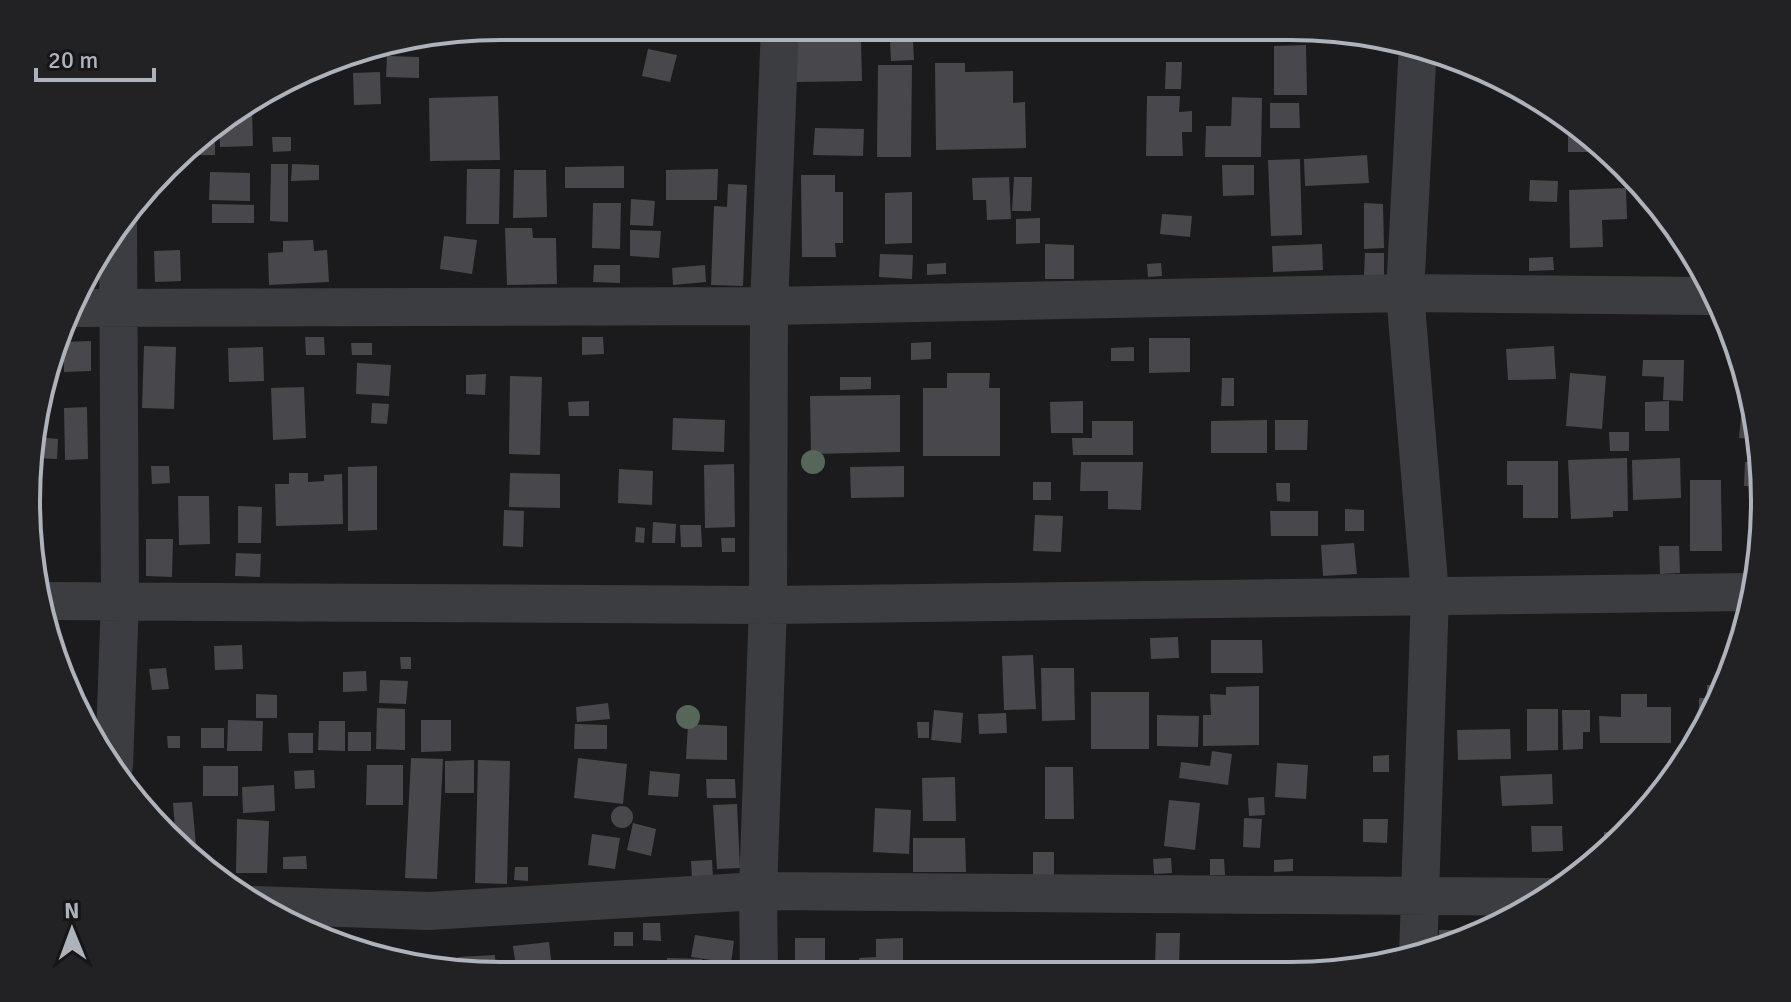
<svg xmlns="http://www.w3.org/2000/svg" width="1791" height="1002" viewBox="0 0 1791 1002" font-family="Signika,sans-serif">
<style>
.building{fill:#48484c}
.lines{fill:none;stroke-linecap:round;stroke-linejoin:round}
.minor{stroke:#3c3d41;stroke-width:38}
.tree{fill:#566658}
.rim{fill:none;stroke:#aeb2bb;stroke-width:4}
</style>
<rect width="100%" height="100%" fill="#1b1b1d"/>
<path class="building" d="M861,39L862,81L795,82L794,40Z
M913,41L914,60L891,61L890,42Z
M1306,45L1307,95H1274V46Z
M648,49L677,55L670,82L642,76Z
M387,56L419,57V78L386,77Z
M1166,62H1182L1181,89H1165Z
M935,63H965V72L1013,71V103L1025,102L1026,148L936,150Z
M878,65H912L911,157H877Z
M380,72L381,104L354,105L353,73Z
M498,96L500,160L430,161L429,98Z
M1147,96H1180L1179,112L1192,111V132H1182L1183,156H1146Z
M1232,97L1262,98L1261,157H1205L1206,126H1231Z
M1270,103H1299L1300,128H1270Z
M252,109L253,146L220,147L219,120L239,110Z
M1568,125L1577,133L1598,152H1568Z
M815,128L864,129L863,156L813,155Z
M208,129H215V155H183Z
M272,137H291V151L273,152Z
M1367,155L1369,183L1305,186L1304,159Z
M1300,159L1302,235L1271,236L1268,160Z
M271,164H288V222L270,221Z
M292,164L319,165V180L291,181Z
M1222,165H1254V195L1223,196Z
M624,166V188H565V167Z
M467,169H500L499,224H466Z
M718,169L717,200H666V170Z
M514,170H546L547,217L513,218Z
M210,172L250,173V201L209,200Z
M1623,173L1634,183L1637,186H1623Z
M801,175H835V192H843V243H835L836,257H802Z
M1009,177L1011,219L987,220L986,200H973L972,178Z
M1014,177H1032L1031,211H1012Z
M1530,180L1558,181L1557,202L1529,201Z
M728,184L747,185L743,286L711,285L714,206L727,207Z
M1626,188L1627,219L1602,220L1603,247L1570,248L1569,190Z
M912,192V243L885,244V193Z
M631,199L655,201L653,226L630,225Z
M593,203H621L620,249L592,248Z
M1364,203L1383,204L1384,248L1364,249Z
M212,204L254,205V223H212Z
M1162,214L1192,216L1190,237L1160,234Z
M1040,218V243L1016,244V219Z
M505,228H532L533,238H556L557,284L507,285Z
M630,230L661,231L659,258L630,256Z
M444,236L477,240L472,274L440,269Z
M313,240L314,251L327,250L329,282L269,285L268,253L283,252V241Z
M1045,244L1074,245V279H1045Z
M1322,244L1323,270L1273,272L1272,246Z
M180,250L181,281L155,282L154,251Z
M1365,253H1384V275H1364Z
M880,254L913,255L912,279L879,277Z
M1553,257L1554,270L1529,271V258Z
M946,263V274L927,275V264Z
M1161,263L1162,276L1148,277L1147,264Z
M594,265H620V283L593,282Z
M705,265L706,282L673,285L672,268Z
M305,337H324L325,355H306Z
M582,337H603L604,354L582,355Z
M1149,338H1190V372L1149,373Z
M91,341V371L64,372L63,342Z
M931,342V359L911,360V343Z
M351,343H372V355H352Z
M144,346L176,347L174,409L142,408Z
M1554,346L1556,379L1508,380L1506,349Z
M263,347L264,381L229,382L228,348Z
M1134,347V361H1111V348Z
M52,356H61V372L49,373Z
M1643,360H1684L1683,401L1663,400L1664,377L1642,376Z
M357,363L391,365L389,396L356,394Z
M947,373H990L989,388H1000V456H923V388H947Z
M1570,373L1606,376L1602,429L1566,426Z
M486,374L485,395L466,394V375Z
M510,376L542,377L540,455L509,454Z
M840,377H871V389L840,390Z
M1222,378H1234V406H1221Z
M304,387L306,438L273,440L271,388Z
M900,395V452L811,454L810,396Z
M589,401V416H569L568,402Z
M1083,401V433H1051L1050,402Z
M1669,401V431H1645V402Z
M372,403L389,404L387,424L371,423Z
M87,407L88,459L65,460L64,408Z
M1741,417H1751L1753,439L1739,438Z
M673,418L725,420L724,452L672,450Z
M1267,420V453H1211V421Z
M1275,420H1308L1307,450H1275Z
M1092,421H1133V455H1073L1072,438H1092Z
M1609,432H1629V451H1610Z
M36,437L58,439L57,459L34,458Z
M1627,458L1628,511H1613V517L1571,519L1568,460Z
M1680,458L1681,498L1633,500L1632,460Z
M1507,461H1558V518H1523V485H1507Z
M1081,462H1143L1141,510L1108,509V491H1080Z
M1745,462H1754L1756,486H1744Z
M734,464L735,527L705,528L704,465Z
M151,466H169L170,483L152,484Z
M377,466V530L348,531V467Z
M904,466V497L851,498L850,467Z
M619,469L653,471L652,505L618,503Z
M289,473H308V482L324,481V475L342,474L343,524L276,526L275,484H289Z
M510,473L560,474V508L509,507Z
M1690,480H1721L1722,551H1690Z
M1033,482H1051V500H1033Z
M1276,483H1290V502L1277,501Z
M178,496H209L210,544L179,545Z
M30,506L32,526H28Z
M238,506L262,507L261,543H238Z
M1345,509L1364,510V531H1345Z
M504,510L524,511L523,547L503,546Z
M1270,511H1318V536H1271Z
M1035,515L1063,516L1061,552L1033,551Z
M653,522L676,524L675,543H652Z
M680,525H701L702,547H681Z
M636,527L645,528L644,543L635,542Z
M721,538H735V552H722Z
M146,539H173L172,577L146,576Z
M1354,543L1357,574L1323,576L1321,545Z
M1659,546H1679L1680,573L1660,574Z
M236,553L261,554L260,577L235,576Z
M1178,637L1179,658L1151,659L1150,638Z
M1211,640H1262L1263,673H1211Z
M242,645L243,669L215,670L214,646Z
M1033,655L1036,709L1004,710L1002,656Z
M400,657H411V669H401Z
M166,668L169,689L152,690L149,669Z
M1041,668H1074L1075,720L1042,721Z
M366,671L367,691L343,692V672Z
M380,680L408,681L406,704L379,703Z
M1707,685H1720L1698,743L1699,698H1707Z
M1259,686V745L1203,746V715H1211L1210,694L1226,695V687Z
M1091,692H1149V749H1091Z
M256,694L277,695V718H256Z
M1621,694H1647V707H1671V743H1600L1599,716L1621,717Z
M608,703L610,719L577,722L576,707Z
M377,708L405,709V750L376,749Z
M1527,709H1558V750L1527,751Z
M934,710L963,713L961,743L931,740Z
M1562,710H1590V732H1583V749L1563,750Z
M1006,713L1007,733L979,734L978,714Z
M1157,715L1199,716L1198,747L1157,746Z
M228,720L263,721L262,751H227Z
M421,720H451V751L421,752Z
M319,721H345V751L318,750Z
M917,722H929V738H918Z
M575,724L607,725V749H574Z
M688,724L727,726V760L686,759Z
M201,728H224V748H201Z
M1510,729L1511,759L1458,760L1457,730Z
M348,732H371V751H348Z
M288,733H313V753H289Z
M167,736H180V748H168Z
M1212,751L1232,754L1228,785L1179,778L1181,762L1210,766Z
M1389,755V772H1373V756Z
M1677,755H1689L1677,770Z
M411,758L443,759L437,879L405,878Z
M578,758L627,764L623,804L574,798Z
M474,760V793H445V761Z
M478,760L510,761L507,884L475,883Z
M1277,763L1308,765L1306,799L1275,797Z
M367,765H403V805H366Z
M203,766H238V796H203Z
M1045,767H1073L1074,819H1045Z
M314,770L315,788L295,789L294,771Z
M650,771L680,774L678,797L648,795Z
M1552,774L1553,804L1502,806L1500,776Z
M955,777L956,821H923L922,778Z
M706,779H735L736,798H707Z
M274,785L275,811L243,813L242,787Z
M1264,797L1265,815L1249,816L1248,798Z
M1169,800L1200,803L1195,850L1164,846Z
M192,802L196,845L182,846L176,841L173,803Z
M737,804L740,868L717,869L713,805Z
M611 817a11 11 0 1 1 22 0a11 11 0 1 1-22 0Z
M875,808L911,810L909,854L873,852Z
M1244,818L1262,819L1260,848L1243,847Z
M237,819L269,821L267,873H236Z
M1363,819H1388L1387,843L1363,842Z
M633,823L656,829L651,856L627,850Z
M1531,826H1562L1563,851L1532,852Z
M1604,832L1629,833L1603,856Z
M592,834L620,838L615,869L588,865Z
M913,838H965L966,872H913Z
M1033,852H1054V875H1033Z
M306,856L307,869H283V857Z
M1171,858L1172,873L1154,874L1153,859Z
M1210,859H1224L1225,875H1210Z
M1293,859V871L1274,872V860Z
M712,860L713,877L692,878L691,861Z
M515,867H528V881L514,880Z
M643,923H660L661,941L643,940Z
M1439,930H1469V938L1439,952Z
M614,932H633V946H614Z
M1156,933H1180L1179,966H1155Z
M695,935L734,941L731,963L691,957Z
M795,938H825V964L795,963Z
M903,938V974H859V958L876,957V939Z
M549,942L553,975H517L513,946Z
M372,945L392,951L389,962L368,956Z
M495,955L496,975L459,973L458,957Z
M667,958L702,959V974H667Z"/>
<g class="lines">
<path class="minor" d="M1418,44L1405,293L1430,594L1418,956
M74,308L769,306L1405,293L1708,296
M43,601L768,605L1751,592
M114,766L120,599L118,225
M254,905L429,911L758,891L1551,897
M759,974L758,891L768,605L769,306L780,26"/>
</g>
<g class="tree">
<circle cx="813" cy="462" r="12"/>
<circle cx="688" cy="717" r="12"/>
</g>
<path d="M0 0H1791V1002H0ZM501 40H1290A461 461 0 0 1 1751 501V501A461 461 0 0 1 1290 962H501A461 461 0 0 1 40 501V501A461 461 0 0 1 501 40Z" fill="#222225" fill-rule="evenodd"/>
<path class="rim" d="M501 40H1290A461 461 0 0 1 1751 501V501A461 461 0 0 1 1290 962H501A461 461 0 0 1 40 501V501A461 461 0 0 1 501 40Z"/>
<g transform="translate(72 930) rotate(359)" stroke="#161518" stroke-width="6" paint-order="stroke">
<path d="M0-6L14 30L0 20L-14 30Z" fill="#aeb2bb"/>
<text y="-12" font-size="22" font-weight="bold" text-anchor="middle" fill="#aeb2bb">N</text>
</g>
<path d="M36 68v12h118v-12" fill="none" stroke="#aeb2bb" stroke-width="4"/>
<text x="48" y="68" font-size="24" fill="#aeb2bb" stroke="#161518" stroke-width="6" paint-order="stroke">20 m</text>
</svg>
